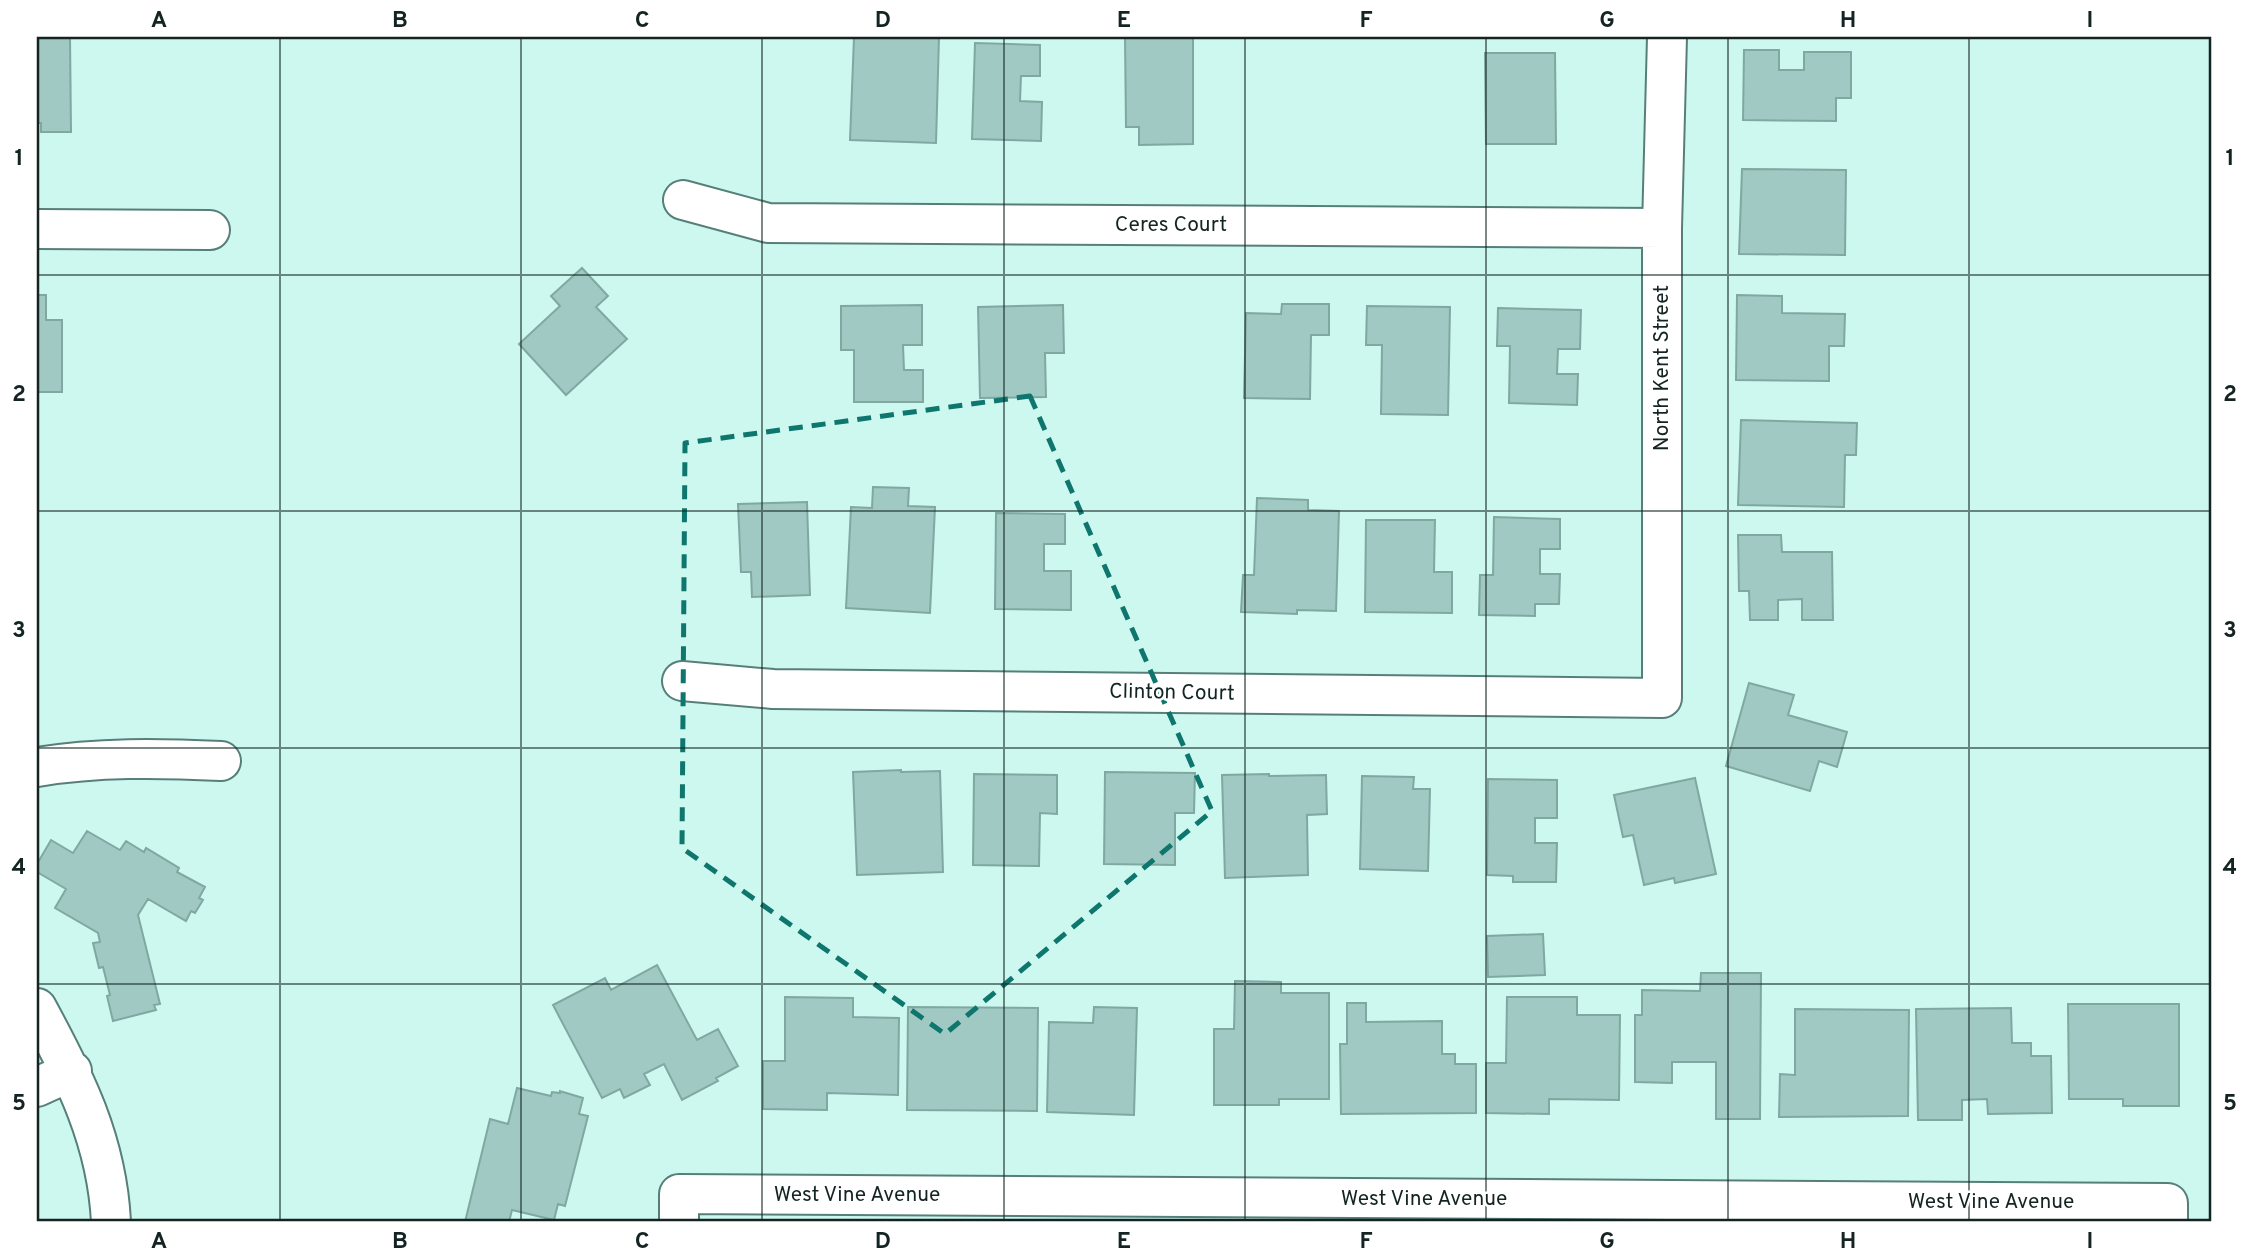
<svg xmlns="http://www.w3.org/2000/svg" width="2249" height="1259" viewBox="0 0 2249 1259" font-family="Overpass,sans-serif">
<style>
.building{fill:#9fc9c2;stroke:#7fa8a1;stroke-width:2}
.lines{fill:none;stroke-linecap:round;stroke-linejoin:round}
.street-casing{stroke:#577f79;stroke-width:42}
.street{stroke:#fff;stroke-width:38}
.marked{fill:none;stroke:#0f766e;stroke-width:5;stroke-dasharray:14 9;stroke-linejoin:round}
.grid{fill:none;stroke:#142422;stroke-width:2;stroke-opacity:0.55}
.labels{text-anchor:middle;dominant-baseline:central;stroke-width:5;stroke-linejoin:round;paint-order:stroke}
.street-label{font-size:21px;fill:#142422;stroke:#fff}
.neatline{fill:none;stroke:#142422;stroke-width:2.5}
.grid-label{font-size:23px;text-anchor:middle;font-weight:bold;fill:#142422}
</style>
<rect width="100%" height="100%" fill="#cdf8f0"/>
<path class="building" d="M37,37H70L71,132H41V123H37Z
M854,37H939L936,143L850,140Z
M1125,37H1193V144L1139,145V127H1126Z
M975,43L1040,45V76H1021L1020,101L1042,102L1041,141L972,139Z
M1744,50H1779V70H1804V52H1851V98H1836V121L1743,120Z
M1485,53H1555L1556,144H1486Z
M1742,169L1846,170L1845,255L1739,254Z
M582,268L608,296L596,307L627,339L566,395L519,344L560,306L551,296Z
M37,295H46V320H62V392H37Z
M1737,295L1782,296V313L1845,314L1844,346H1829V381L1736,380Z
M1282,304H1329V335H1311L1310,399L1244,398L1246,313L1281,314Z
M922,305V345H903L904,370H923V402H854V350H841V306Z
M1063,305L1064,353H1045L1046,397L980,398L978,307Z
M1367,306L1450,307L1448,415L1381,414L1382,345H1366Z
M1498,308L1581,310L1580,349H1558L1557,374H1578L1577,405L1509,403L1510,346H1497Z
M1741,420L1857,423L1856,455H1845L1844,507L1738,505Z
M873,487L909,488L908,506L935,507L930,613L846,608L851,507L872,508Z
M1257,498L1308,500V510L1339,511L1336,611L1297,610V614L1241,612L1243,575H1254Z
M807,502L810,595L752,597L751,572H741L738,504Z
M996,513L1065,514V544H1044V571H1071V610L995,609Z
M1494,517L1560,519V549H1540V574H1560L1559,604H1535V616L1479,615L1480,575H1493Z
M1366,520H1435L1434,572H1452V613L1365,612Z
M1738,535H1781L1782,552H1832L1833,620H1802V599L1778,600V620H1750L1749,591H1739Z
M1749,683L1794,695L1788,715L1847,732L1837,767L1819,761L1810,791L1726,766Z
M901,770V772L940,771L943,872L857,875L853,772Z
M1105,772L1195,773L1194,813H1175V865L1104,864Z
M974,774L1057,775V814L1040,813L1039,866L973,865Z
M1269,774V776L1326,775L1327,814L1307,815L1308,875L1225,878L1222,775Z
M1362,776L1414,777L1413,789H1430L1428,871L1360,869Z
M1695,778L1716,874L1675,883L1674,878L1644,885L1633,835L1623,837L1614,795Z
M1488,779L1557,780V818H1535V843H1557L1556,882H1513V876L1487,875Z
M87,831L120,850L126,841L144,852L146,848L179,868L177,872L205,887L199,898L203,900L195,913L191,911L186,921L148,899L138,915L160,1004L154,1005L156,1010L113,1021L107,996L110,995L103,967L99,968L93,943L100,942L98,933L55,908L66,889L37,872V864L51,840L73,853Z
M1543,934L1545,975L1488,977L1487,936Z
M657,965L697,1040L718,1029L738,1066L716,1078L718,1081L682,1100L664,1064L644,1074L650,1085L624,1098L620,1089L602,1098L553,1005L605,978L611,990Z
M1701,973H1761L1760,1119H1716V1062H1672V1083L1635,1082V1015H1642V990L1700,991Z
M1235,981L1281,982V993H1329V1099H1279V1105H1214V1029H1234Z
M785,997L853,998V1017L899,1018L898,1095L827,1093V1110L763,1109V1061H785Z
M1507,997H1577V1015H1620L1619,1100L1549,1099V1114L1486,1113V1063H1506Z
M1347,1003H1366V1022L1442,1021V1054H1455V1064H1476V1113L1341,1114L1340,1044H1347Z
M2068,1004H2179V1106H2123V1099H2069Z
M908,1007L1038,1008L1037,1111L907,1110Z
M1094,1007L1137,1008L1134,1115L1047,1112L1049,1022L1093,1023Z
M2011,1008L2012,1043H2031V1056H2051L2052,1113L1988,1114L1987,1099L1962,1100V1120H1918L1916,1009Z
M1795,1009L1909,1010L1908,1116L1779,1117L1780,1074L1795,1075Z
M517,1088L551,1096L552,1092L560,1093V1091L583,1098L579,1114L588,1116L565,1206L558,1204L554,1220L512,1210L509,1222H465L490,1119L508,1124Z"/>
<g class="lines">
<defs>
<path id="street" d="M683,200L768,223L1662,228
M37,229L210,230
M682,681L773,689L1662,698V228L1667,37
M37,767C98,757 159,758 221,761
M37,1008C75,1078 107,1141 111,1222
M37,1087L72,1071
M679,1222V1194L2168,1203V1222"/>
</defs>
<use href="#street" class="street-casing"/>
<use href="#street" class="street"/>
</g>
<path class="marked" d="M1030,396L1212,811L945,1034L682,848L685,443Z"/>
<path class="grid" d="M280,37V1222M521,37V1222M762,37V1222M1004,37V1222M1245,37V1222M1486,37V1222M1728,37V1222M1969,37V1222M37,275H2212M37,511H2212M37,748H2212M37,984H2212"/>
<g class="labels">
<g class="street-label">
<text x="1171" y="225">Ceres Court</text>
<text transform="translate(1662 368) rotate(-90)">North Kent Street</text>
<text transform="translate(1172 693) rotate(1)">Clinton Court</text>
<text x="857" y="1195">West Vine Avenue</text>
<text x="1424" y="1199">West Vine Avenue</text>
<text x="1991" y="1202">West Vine Avenue</text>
</g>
</g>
<rect width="2249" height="1259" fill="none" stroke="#ffffff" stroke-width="77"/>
<rect x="38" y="38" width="2172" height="1182" class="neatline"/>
<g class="grid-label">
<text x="159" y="27">A</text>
<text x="400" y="27">B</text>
<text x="642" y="27">C</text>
<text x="883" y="27">D</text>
<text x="1124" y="27">E</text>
<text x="1366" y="27">F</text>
<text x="1607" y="27">G</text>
<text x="1848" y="27">H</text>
<text x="2090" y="27">I</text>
<text x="19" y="165">1</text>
<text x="2230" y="165">1</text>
<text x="19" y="401">2</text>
<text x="2230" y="401">2</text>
<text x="19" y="637">3</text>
<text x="2230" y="637">3</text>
<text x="19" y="874">4</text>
<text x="2230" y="874">4</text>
<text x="19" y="1110">5</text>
<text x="2230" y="1110">5</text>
<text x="159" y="1248">A</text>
<text x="400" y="1248">B</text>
<text x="642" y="1248">C</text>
<text x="883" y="1248">D</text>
<text x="1124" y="1248">E</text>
<text x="1366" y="1248">F</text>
<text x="1607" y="1248">G</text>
<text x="1848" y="1248">H</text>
<text x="2090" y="1248">I</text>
</g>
</svg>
